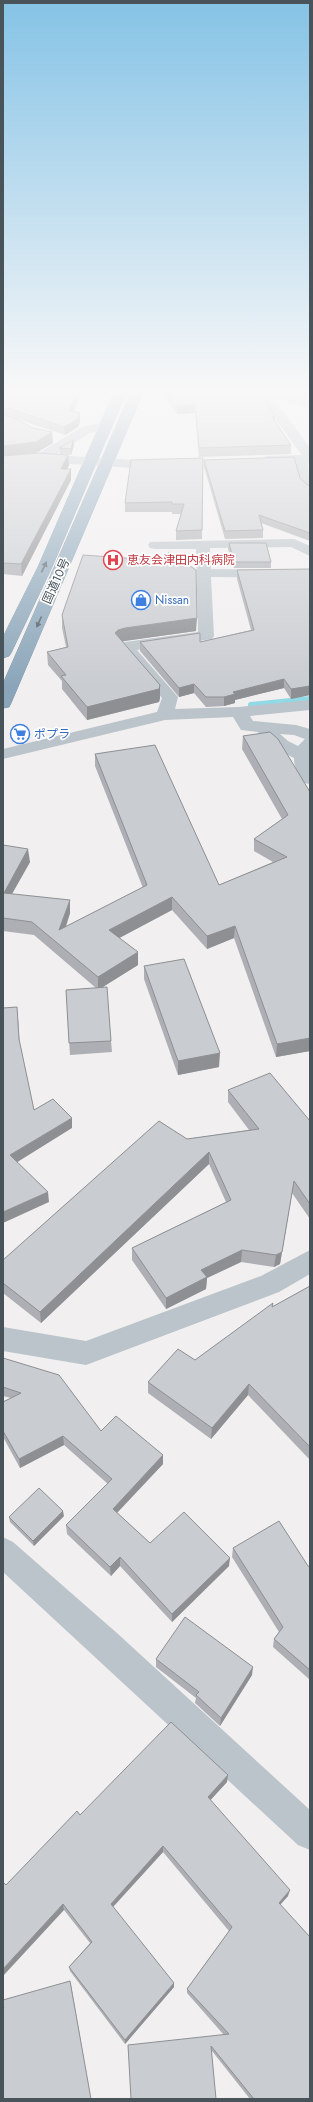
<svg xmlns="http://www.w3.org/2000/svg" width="313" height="2102" viewBox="0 0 313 2102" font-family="Jost,'Noto Sans JP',sans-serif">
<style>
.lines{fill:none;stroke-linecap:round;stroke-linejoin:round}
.stream{stroke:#91d9e4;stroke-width:6}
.highway-casing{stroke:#7690a5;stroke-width:1}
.minor{fill:#bbc4ca;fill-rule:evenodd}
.highway{fill:#8aa5b9;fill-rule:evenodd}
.wall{fill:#adafb4}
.shaded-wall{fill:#8d8f92}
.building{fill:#c9ccd1;stroke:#8d8f92}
.oneway{fill:#4f5b64}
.labels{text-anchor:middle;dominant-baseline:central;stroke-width:3.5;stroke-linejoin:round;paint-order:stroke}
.far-health-label{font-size:12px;fill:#be3a42;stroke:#fff;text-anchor:start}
.far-street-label{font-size:12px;fill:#48535a;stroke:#fff}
.far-shop-label{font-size:12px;fill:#366cbe;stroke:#fff;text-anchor:start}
</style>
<rect width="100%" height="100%" fill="#f1efef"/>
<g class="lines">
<path class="stream" d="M251,705L310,699"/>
<defs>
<path id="highway" d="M114,393H126L52,567L11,653L9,656L3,658V637L38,567Z
M131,393H143L11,703L9,707L3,708V684Z"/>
</defs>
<use href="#highway" class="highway-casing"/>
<path class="minor" d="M256,393H284L310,400V408L273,398L310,448V463H308L310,492C298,489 298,474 295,463L266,464L260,460L266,456L302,455Z
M106,422L112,426L110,429L90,433L55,455L133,460L161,459L168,463L166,466L133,468L40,462L3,466V458L37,454L82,427Z
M294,539L310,546V556L291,547L210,548L211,569L310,570V578L211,577L214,636L212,639L137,650L178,697L175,709L239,707L310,700V710L250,716L253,721L296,725L310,729V784L304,783C298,775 294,767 294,758L276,749L258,732L241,730L233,717L165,720L3,759V749L157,712L162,698L117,647L119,644L125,642L198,632L196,549H155L150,548L148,545L150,542ZM280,734L294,735L305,739L298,746L288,741Z
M310,1250V1274L279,1292L86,1365L3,1351V1327L86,1341L261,1276Z
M3,1537L13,1542L118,1634L310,1810V1850L298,1845L3,1572Z"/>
<use href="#highway" class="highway"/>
</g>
<path class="wall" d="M82,393L73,412L80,413V422L78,427L65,435L14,418L33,428L52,432L53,443L36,453L13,455L69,465L67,469H71V480L22,576L3,574V394Z
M163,393H260L275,422L291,445V454L199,457L195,413L177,414Z
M73,440L74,445L71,455L60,454L59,448Z
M203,458L202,539L176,540V531L181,514H172V512H125V503Z
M204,460L300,478L306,484L310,486V541L261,523L263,530V538L225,539L204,467Z
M229,543L271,562V568H234L228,549Z
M310,569V695L291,699L284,688L235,700V703L224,706L206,707L194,693L179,697L140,651V642H200L251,630L237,579V570Z
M62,615L196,631L122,641L160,685V698L159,702L87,720L62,689V681L48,665L47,652L66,647L62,628Z
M243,736L310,792V1051L276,1057L234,938L207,949L172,910L119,938L138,965L101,988L111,1041L112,1052L70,1055L66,990L96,988L34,935L3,931V845L30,862L12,894L70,913L66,927L143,888L95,766V754L219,885L273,862L254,851V839L282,819L242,749Z
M144,966L219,1067L178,1075L144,979Z
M228,1090L310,1121V1219L292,1193L280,1264L274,1267L241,1262L207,1278L206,1289L166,1309L132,1260V1248L226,1202L209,1164L41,1323L3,1293V1260L187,1139L249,1130L228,1102Z
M310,1286V1460L248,1395L211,1439L148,1393V1382L195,1360L273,1307Z
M3,1358L101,1431L163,1464L117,1513L150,1543L229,1566L172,1622L120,1566L111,1576L67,1534L66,1525L108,1484L64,1445L20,1468L3,1437V1402L11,1398L3,1396Z
M64,1516L34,1546L10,1522L9,1517Z
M233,1548L310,1567V1680L273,1647L274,1639L279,1632L232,1557Z
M156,1659L252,1675L220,1726L195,1703L196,1698L156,1667Z
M227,1782L210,1800L288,1896L280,1905L310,2099H250L212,2051L131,2099L224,2035L187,1993V1989L229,1931L163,1852L113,1907L174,1987L125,2044L70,1971L69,1967L90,1943L64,1910L6,1885L80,1815Z"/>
<path class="shaded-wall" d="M78,393H82L69,420V411Z
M195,404V413L177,414V406Z
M80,413V422L78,427L65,435L64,427Z
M275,416V425L272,417Z
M52,432L53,443L36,453L3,456V446Z
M73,440L74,445L71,455V449Z
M68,455L69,465L62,479L61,469Z
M71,469V480L22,576L21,564Z
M197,618L196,631L125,641L119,643L115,633L118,630L125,628Z
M284,679V688L235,700V703L224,706V697L233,692Z
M194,684V693L179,697V688Z
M160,685V698L159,702L87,720V707Z
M310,686V695L291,699V689Z
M28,849L30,862L5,906L4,893Z
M172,897V910L110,943L109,930Z
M70,900V913L60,943L59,930Z
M235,926L234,938L207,949V936Z
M138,952V965L98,990V977Z
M17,1007L18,1018L20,1050L19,1039Z
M310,1038V1051L276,1057L277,1044Z
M220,1053L219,1067L178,1075V1061Z
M72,1118V1128L11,1166L10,1155Z
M209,1152V1164L41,1323L40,1312Z
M294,1181L280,1264L274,1267L276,1255Z
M48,1192L49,1202L3,1223V1212Z
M242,1250L241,1262L207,1278L206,1289L166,1309V1298L201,1270Z
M249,1384L248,1395L211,1439L212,1428Z
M63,1436L64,1445L20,1468L19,1459Z
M163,1455V1464L113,1517V1509Z
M63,1511L64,1516L34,1546L33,1541Z
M120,1557V1566L111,1576L110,1567Z
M230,1558L229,1566L172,1622V1614Z
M253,1667L252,1675L220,1726L221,1718Z
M228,1775L227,1782L207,1804L208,1797Z
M163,1846V1852L111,1909V1904Z
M290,1890L288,1896L277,1908L279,1903Z
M63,1904L64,1910L3,1976V1969Z
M70,1981L71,1985L91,2099Z
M174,1983V1987L125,2044V2040Z"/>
<path class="building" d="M4,393H78L69,411L80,413L78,419L64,427L11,409L3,408V394Z
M169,393H260L275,416L272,417L291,445L199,448L195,404L177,406Z
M3,415L14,418L33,428L52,432L36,442L3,446Z
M73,440L71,449L59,448Z
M39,453L68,455L61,469H71L21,564L3,563V456Z
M294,457L300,478L306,484L310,486V533L259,515L263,530L225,531L204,460Z
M203,458L202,530L176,531L184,504H172V502L125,503L131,460Z
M229,543H266L271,562H234Z
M169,552L196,570L197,618L125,628L118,630L115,633L160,685L159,689L87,707L61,676L66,675L47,652L68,647L62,615L83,555L167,561Z
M310,569V686L291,689L284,679L233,692L235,694L224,697H206L194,684L179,688L140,642L200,633V642L254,630L237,570Z
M270,732L278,739L310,792V1038L277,1044L235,926L207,936L172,897L109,930L138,952L98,977L32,922L3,918V845L28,849L4,893L70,900L59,930L147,885L95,754L155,745L219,885L287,857L254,839L288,815L243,736Z
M184,959L220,1053L178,1061L144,966Z
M107,987L111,1041L69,1043L66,990Z
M17,1007L19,1039L34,1110L53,1099L72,1118L10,1155L48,1192L3,1212V1008Z
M270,1073L310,1121V1204L294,1181L282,1252L276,1255L242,1250L201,1270L207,1277L166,1298L132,1248L231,1200L209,1152L40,1312L3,1283V1260L159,1121L187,1139L259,1129L228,1090Z
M310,1286V1447L249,1384L212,1428L148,1382L178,1349L195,1360L273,1303L272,1307Z
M3,1358L59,1375L101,1431L116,1416L163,1455L113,1509L150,1543L184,1512L230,1558L172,1614L120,1557L110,1567L66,1525L112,1479L63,1436L19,1459L3,1431V1402L21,1393L3,1387Z
M39,1488L63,1511L33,1541L9,1517Z
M279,1521L308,1566L310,1567V1670L274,1639L283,1627L233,1548Z
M185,1617L253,1667L221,1718L196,1695L199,1692L156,1659Z
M171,1722L228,1775L208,1797L290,1890L279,1903L310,1937V2099H254L211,2046L216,2099H131L128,2045L229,2034L187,1989L232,1927L163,1846L111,1904L174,1983L125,2040L69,1967L92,1942L63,1904L3,1969V1882L6,1885L77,1811L80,1815Z
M70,1981L91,2099H3V2008H4L3,2006V2000Z"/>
<defs><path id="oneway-solid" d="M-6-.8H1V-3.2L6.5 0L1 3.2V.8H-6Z"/></defs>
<g class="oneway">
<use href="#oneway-solid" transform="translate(44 567) rotate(-65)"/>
<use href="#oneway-solid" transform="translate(39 622) rotate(114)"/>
</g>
<linearGradient id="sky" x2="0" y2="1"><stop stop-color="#85c3e6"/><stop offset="0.57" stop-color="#f9f8f8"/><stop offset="1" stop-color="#f9f8f8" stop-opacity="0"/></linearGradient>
<rect width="313" height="687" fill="url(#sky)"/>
<defs>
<symbol id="hospital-ring" viewBox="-11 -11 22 22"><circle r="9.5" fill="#fff" stroke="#e0444e" stroke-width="1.5"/><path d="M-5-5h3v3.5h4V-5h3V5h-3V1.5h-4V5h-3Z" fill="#e0444e"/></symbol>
<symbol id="shop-ring" viewBox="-11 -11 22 22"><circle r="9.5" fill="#fff" stroke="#3f7fe0" stroke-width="1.5"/><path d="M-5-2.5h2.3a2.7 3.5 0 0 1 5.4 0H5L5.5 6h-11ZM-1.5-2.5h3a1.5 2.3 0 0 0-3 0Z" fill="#3f7fe0"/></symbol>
<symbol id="supermarket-ring" viewBox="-11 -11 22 22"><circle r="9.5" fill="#fff" stroke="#3f7fe0" stroke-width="1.5"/><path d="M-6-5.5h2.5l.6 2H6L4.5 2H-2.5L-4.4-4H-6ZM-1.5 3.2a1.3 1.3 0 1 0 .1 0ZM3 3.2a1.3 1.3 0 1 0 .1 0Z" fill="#3f7fe0"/></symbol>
</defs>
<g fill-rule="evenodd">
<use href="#hospital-ring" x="102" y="549" width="22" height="22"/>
<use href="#shop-ring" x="130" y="589" width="22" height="22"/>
<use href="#supermarket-ring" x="9" y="723" width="22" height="22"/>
</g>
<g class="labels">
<g class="far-health-label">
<text x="127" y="560">恵友会津田内科病院</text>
</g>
<g class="far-street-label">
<text transform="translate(56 581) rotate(-66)">国道10号</text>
</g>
<g class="far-shop-label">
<text x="155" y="600">Nissan</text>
<text x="34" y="734">ポプラ</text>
</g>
</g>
<rect width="313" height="2102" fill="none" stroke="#48535a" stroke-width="8"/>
</svg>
